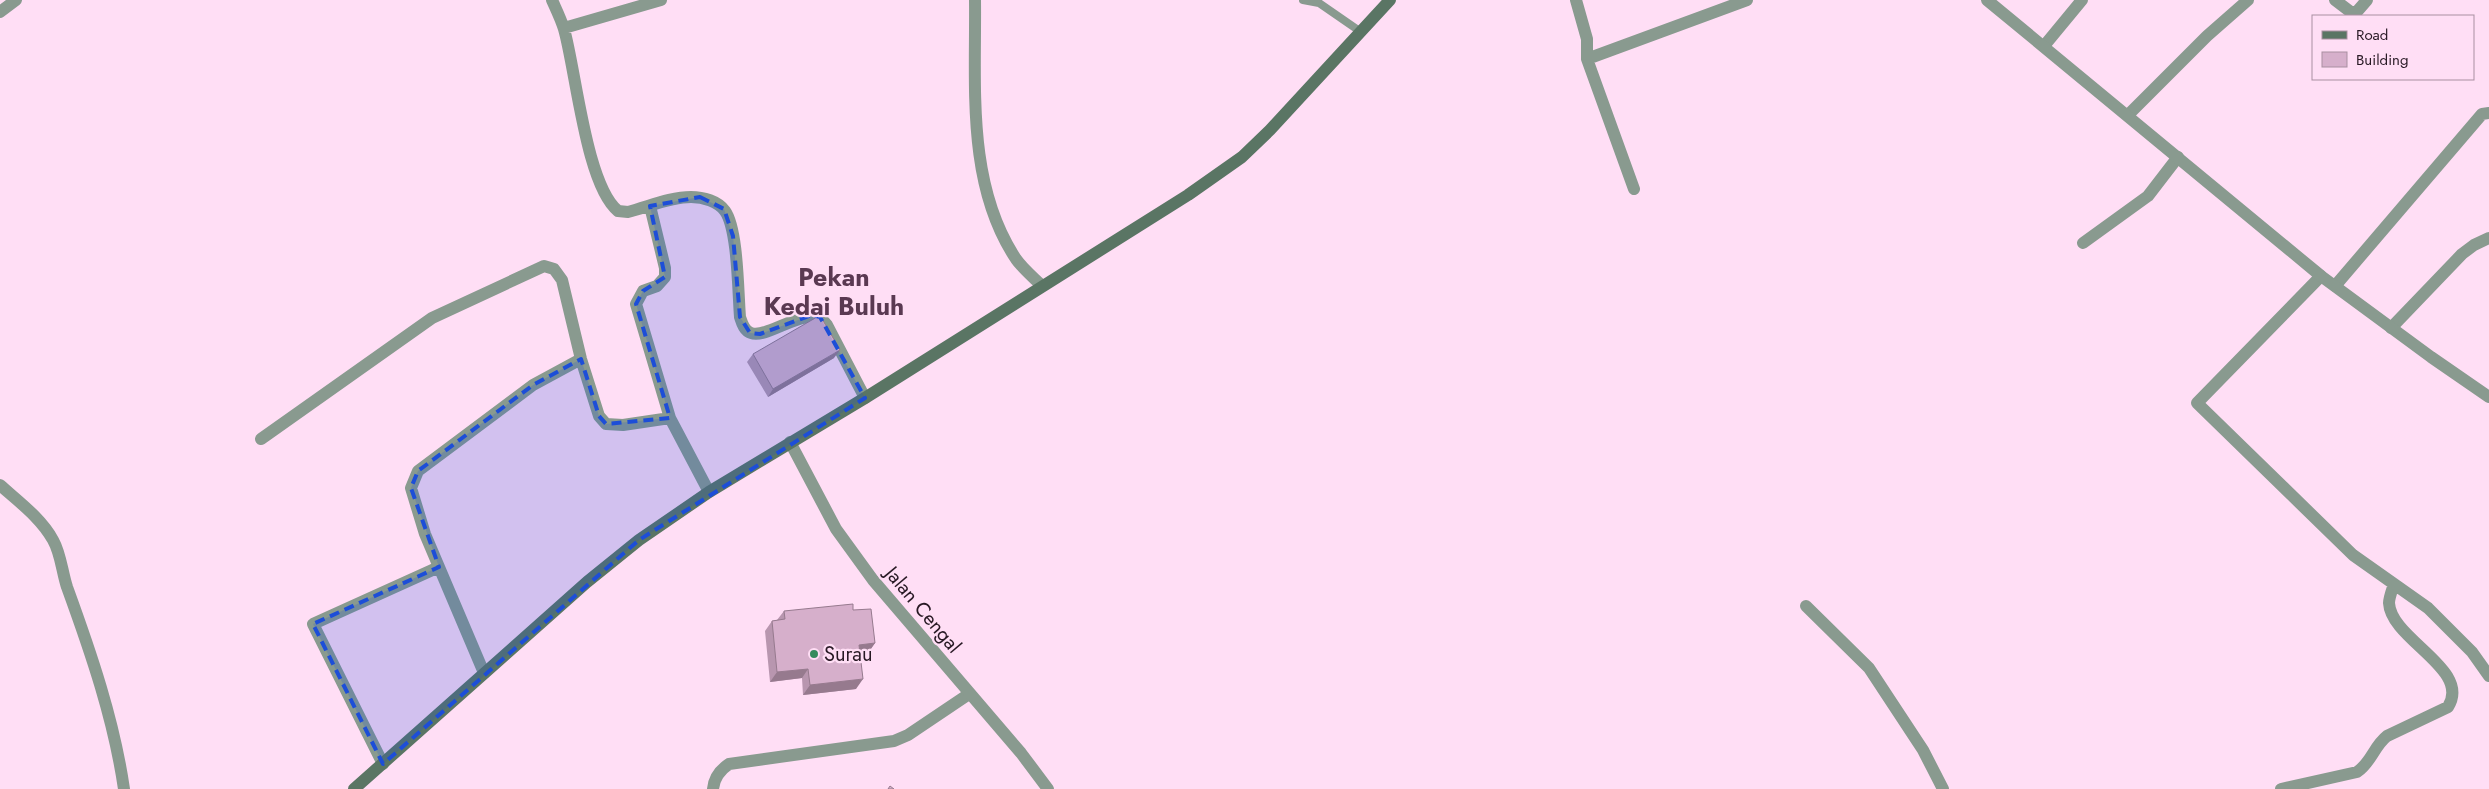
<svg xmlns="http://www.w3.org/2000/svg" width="2489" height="789" viewBox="0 0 2489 789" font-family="Jost,sans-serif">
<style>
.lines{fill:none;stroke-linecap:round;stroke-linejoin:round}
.service{stroke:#899a8f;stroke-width:8}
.minor{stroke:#899a8f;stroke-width:12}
.tertiary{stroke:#899a8f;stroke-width:12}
.secondary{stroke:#5a7564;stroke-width:12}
.wall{fill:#b896af}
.shaded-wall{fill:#967a8e}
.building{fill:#d6afcb;stroke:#967a8e}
.marked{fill:#1d4ed8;fill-opacity:0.2;stroke:#1d4ed8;stroke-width:4;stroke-dasharray:10 6;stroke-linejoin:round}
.poi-dot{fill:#358a5c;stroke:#ffdef5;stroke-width:2}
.labels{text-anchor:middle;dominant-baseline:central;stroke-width:4.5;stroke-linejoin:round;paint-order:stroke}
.street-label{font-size:20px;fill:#281924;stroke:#ffdef5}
.poi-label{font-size:20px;fill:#281924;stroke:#ffdef5;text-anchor:start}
.district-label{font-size:25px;font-weight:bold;fill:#5a3952;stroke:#ffdef5}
</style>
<rect width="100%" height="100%" fill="#ffdef5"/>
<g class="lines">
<path class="service" d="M1303,0L1319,3L1361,32"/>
<path class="minor" d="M552,0C556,9 561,19 564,29C576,71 586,185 618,211L628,212C648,207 670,197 691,197C703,197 718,201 725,211C738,229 738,293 740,317C742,323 744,331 751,333C766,339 797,312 820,317L827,325L865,398
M975,0C976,86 966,184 1016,259C1023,269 1034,278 1042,286
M1576,0L1587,39V59L1634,189
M2335,0L2356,16
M0,12L16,0
M2354,15L2367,0
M564,28L661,0
M2044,46L2082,0
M1587,59L1747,0
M2128,115L2207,36L2248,0
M650,206L665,268V277L657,286L643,291L636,304L670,418L709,492
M2083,243L2148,196L2178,157
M2321,276L2197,403L2353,555L2428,608L2472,652L2489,676
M2335,286L2482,114L2489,113
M2391,328L2462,254L2474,245L2489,238
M261,439L432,318L544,266L554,269L562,280L581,359L599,416L606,424L623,425L670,418
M0,485C19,502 41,518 53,540C61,554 62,572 67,587C91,653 114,720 124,789
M1806,606L1869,668L1923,750L1943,789
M484,673L425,534L411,488L418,471L533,385L581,359
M383,764L313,624L439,567
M713,789C714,778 720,770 729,764L894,741L908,735L969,694
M2281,789L2357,772C2371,763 2374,746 2387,736L2448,707C2472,669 2391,640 2389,603C2389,598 2392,590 2394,584"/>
<path class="tertiary" d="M1987,0L2321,276L2431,357L2489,397
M790,442L836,529L873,580L1021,753L1048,789"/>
<path class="secondary" d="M354,789L587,582L639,540L709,492L865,398L1188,195L1242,157L1270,130L1390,0"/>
</g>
<path class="wall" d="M753,354L834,358L768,397L747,362Z
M853,610L875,643L868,653L860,654L856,689L803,695L802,678L770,682L765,631L772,621L777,620L784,611Z"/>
<path class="shaded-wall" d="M840,350L834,358L768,397L773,389Z
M875,643L868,653L852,655L859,645Z
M808,669L802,678L770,682L777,672Z
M863,679L856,689L803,695L810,685Z"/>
<path class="building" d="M817,317H821L840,350L773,389L753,354Z
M853,604V610L871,609L875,643L859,645L863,679L810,685L808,669L777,672L772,621L785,619L784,611Z
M890,786L894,789H888Z"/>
<path class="marked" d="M700,197L724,209L733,236L740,317L750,333L760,334L812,315L820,317L865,398L639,540L383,764L313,624L439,567L411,488L418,471L533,385L581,359L599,416L606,424L670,418L636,304L643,291L665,277L650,206Z"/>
<circle class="poi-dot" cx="814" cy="654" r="5"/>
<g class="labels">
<g class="street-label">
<text transform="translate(923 610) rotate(50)">Jalan Cengal</text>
</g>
<g class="poi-label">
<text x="824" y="654">Surau</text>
</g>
<g class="district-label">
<text x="834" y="277">Pekan<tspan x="834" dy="29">Kedai Buluh</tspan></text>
</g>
</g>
<rect x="2312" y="15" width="162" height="65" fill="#ffdef5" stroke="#a98fa1"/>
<rect x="2322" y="31" width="25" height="8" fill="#5a7564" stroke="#a98fa1"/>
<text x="2356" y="40" font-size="15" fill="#281924">Road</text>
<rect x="2322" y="52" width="25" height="15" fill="#d6afcb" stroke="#a98fa1"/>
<text x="2356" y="65" font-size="15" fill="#281924">Building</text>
</svg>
